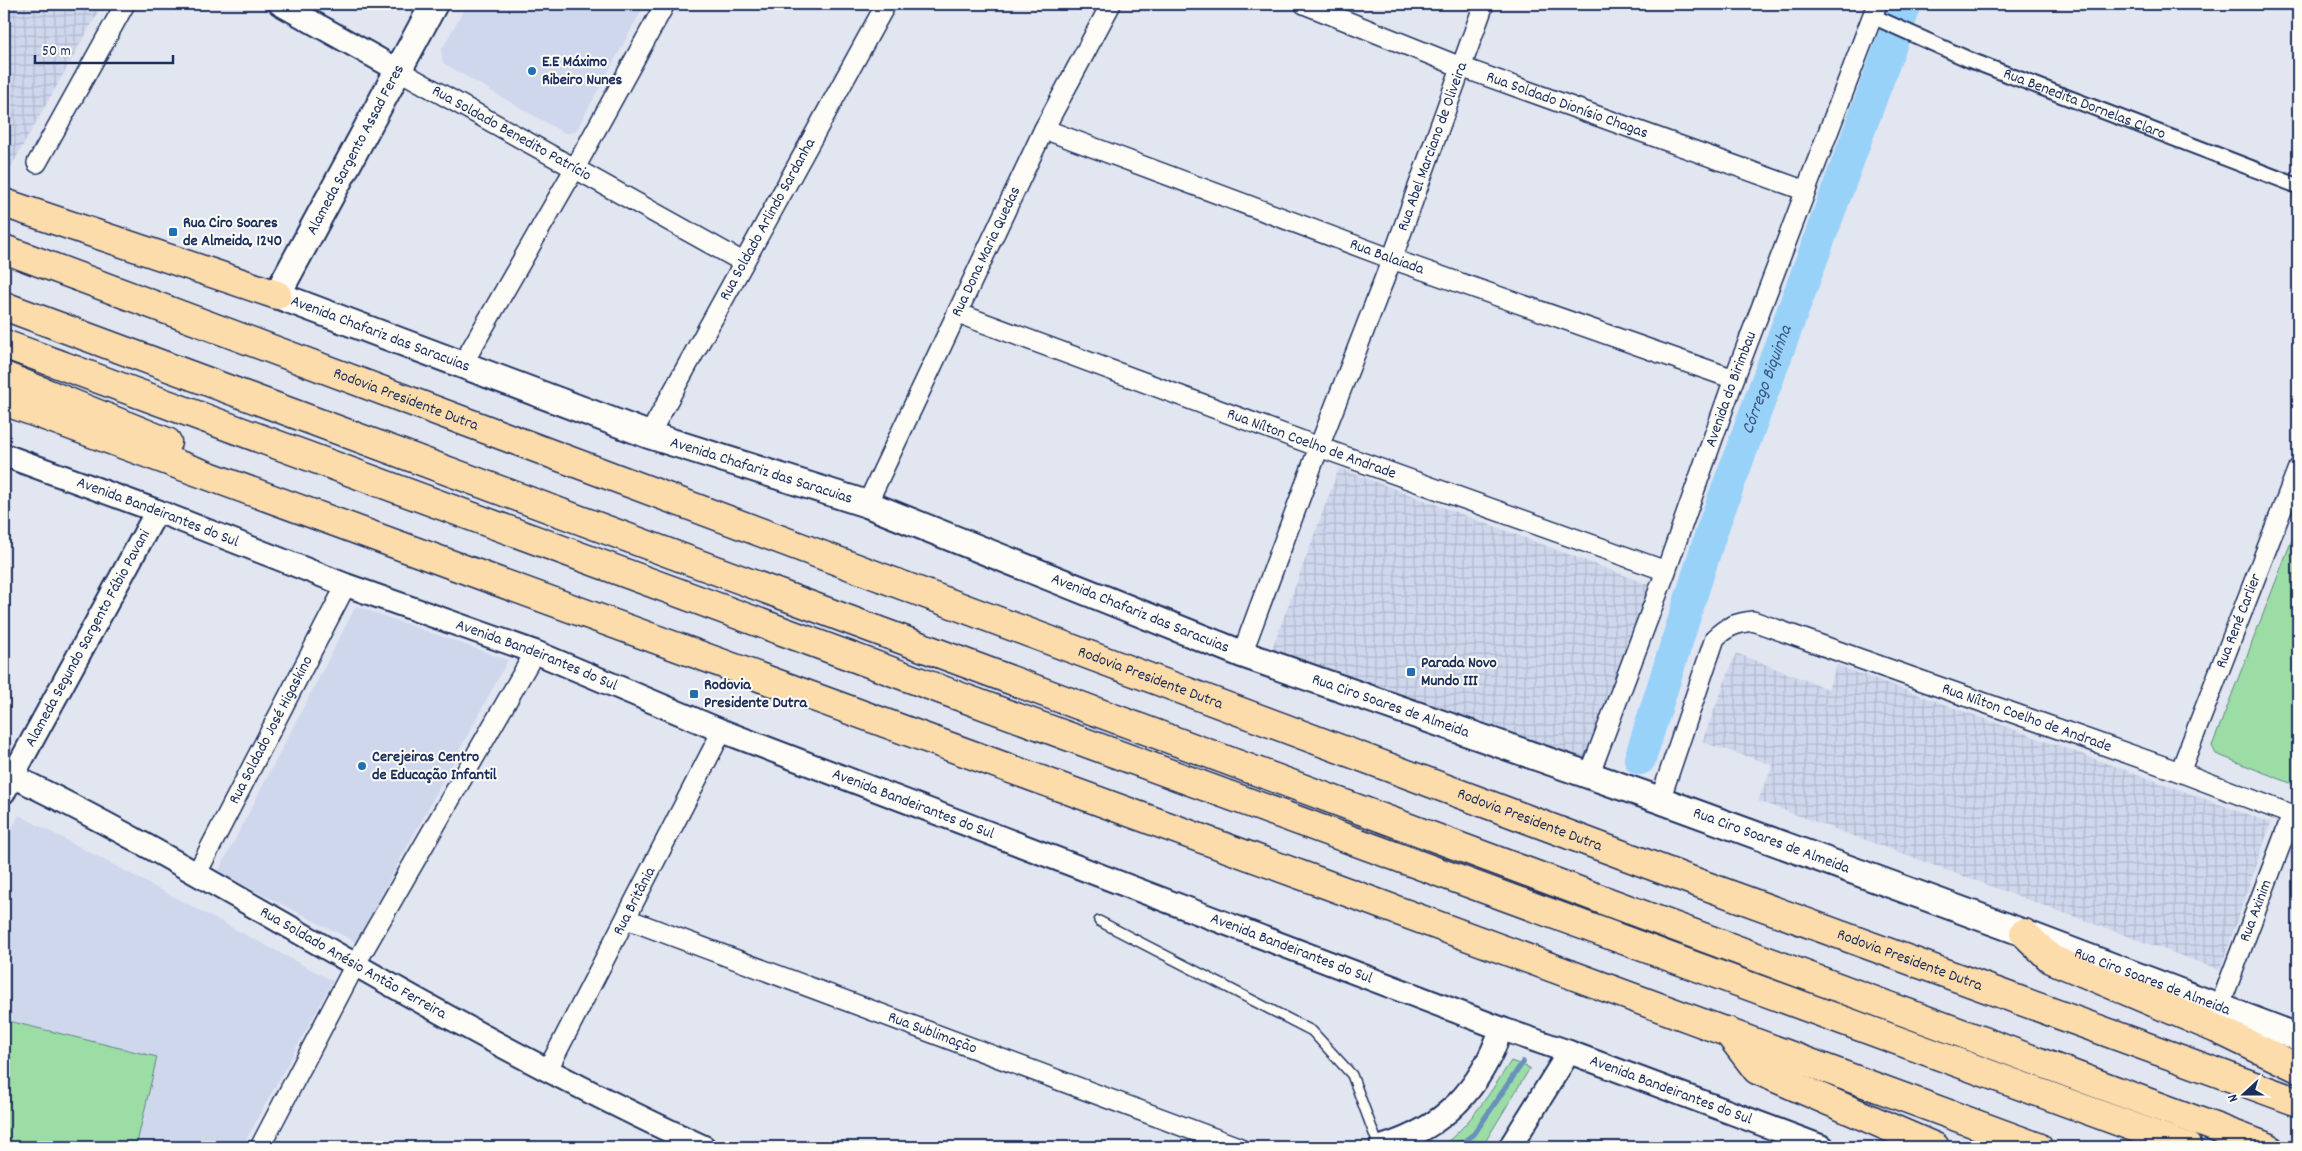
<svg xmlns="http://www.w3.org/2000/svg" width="2302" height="1151" viewBox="0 0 2302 1151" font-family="Dekko,sans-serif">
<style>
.built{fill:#cfd7ed}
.industrial{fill:url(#industrial-grid)}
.green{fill:#9cdda6;stroke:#5c8682}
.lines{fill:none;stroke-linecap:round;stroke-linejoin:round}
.stream{stroke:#6791bb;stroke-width:5.5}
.river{stroke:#99d2f9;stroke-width:32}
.service-casing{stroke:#1b2f5e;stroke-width:12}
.pedestrian-casing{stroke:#1b2f5e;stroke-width:18}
.minor-casing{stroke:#1b2f5e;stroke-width:22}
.tertiary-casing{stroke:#1b2f5e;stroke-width:26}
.secondary-casing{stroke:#1b2f5e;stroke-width:30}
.motorway-casing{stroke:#1b2f5e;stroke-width:31}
.service{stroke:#fdfcf7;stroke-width:9}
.pedestrian{stroke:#fdfcf7;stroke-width:14}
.minor{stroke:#fdfcf7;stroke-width:19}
.tertiary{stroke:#fdfcf7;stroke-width:22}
.secondary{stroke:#fdfcf7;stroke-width:26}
.motorway{stroke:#fddcac;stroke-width:28}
.poi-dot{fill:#1f6fb2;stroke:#fdfcf7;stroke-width:2}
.labels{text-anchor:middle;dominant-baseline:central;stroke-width:4;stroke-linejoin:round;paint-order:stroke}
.poi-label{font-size:16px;font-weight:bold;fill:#1b2f5e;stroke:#fdfcf7;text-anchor:start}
.street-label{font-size:16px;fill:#1b2f5e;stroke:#fdfcf7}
.water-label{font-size:18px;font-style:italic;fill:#3a5885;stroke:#fdfcf7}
</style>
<defs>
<pattern id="industrial-grid" width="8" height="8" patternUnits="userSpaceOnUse" patternTransform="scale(1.25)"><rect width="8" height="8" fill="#cfd7ed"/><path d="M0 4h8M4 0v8" fill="none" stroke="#b1b9ce"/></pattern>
</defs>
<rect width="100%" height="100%" fill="#e2e6f1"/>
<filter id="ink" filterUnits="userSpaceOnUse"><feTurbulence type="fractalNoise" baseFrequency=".02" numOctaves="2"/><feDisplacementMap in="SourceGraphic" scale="10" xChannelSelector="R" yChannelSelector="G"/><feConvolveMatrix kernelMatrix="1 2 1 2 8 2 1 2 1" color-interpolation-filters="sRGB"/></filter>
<g filter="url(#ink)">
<path class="built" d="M467,4H645L576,131L571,133H564L443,63L441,51Z
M356,606L508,660L356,942L218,872Z
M19,815L333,981L242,1147H4V843Z"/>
<path class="industrial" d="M4,4H103L12,165L4,168Z
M1339,468L1650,585L1584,766L1272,649Z
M1736,653L1828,689L1837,665L2271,823L2220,970L1758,801L1773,765L1702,742Z"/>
<path class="green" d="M2298,524V786L2216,754L2212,746Z
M4,1020L157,1057L136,1147H4Z
M1511,1061L1530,1068L1482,1147H1441C1471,1124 1490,1093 1511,1061Z"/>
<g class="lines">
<path class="stream" d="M1457,1147L1474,1134L1523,1062"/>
<path class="river" id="s1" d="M1640,759L1712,530L1906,4"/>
<defs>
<path id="service" d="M1099,921L1312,1031L1352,1075L1379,1147"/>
<g id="pedestrian">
<path id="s2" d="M1872,16L1970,60L2298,186"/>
</g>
<g id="minor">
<path id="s3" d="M1304,4L1461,67L1806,191"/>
<path id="s4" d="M398,70L743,262"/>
<path id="s5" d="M1044,129L1392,259L1734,379"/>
<path d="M37,163L125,4"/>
<path id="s6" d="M957,313L1319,447L1666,571"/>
<path d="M462,365L575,168L665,4"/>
<path id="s7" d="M649,435L886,4"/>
<path id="s8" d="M867,504L1044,129L1111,4"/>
<path id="s9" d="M1242,654L1319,447L1392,259L1484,4"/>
<path id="s10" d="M2180,772L2298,468"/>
<path id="s11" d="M1589,776L1666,571L1734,379L1877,4"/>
<path id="s12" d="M1660,800L1715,638C1727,626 1737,623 1753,621L2180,772L2298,817"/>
<path id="s13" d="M197,873L346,585"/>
<path id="s14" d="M627,919L1238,1147"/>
<path id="s15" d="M2219,1008L2292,815"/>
<path id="s16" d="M547,1071L722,731"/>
<path d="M260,1147L355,965L535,652"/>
</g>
<g id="tertiary">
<path d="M280,4L398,70"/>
<path id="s17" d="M4,455L157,511L346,585L535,652L722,731L1505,1030L1569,1052L1823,1147"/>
<path id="s18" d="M4,772C124,829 238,898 354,964C468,1029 584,1092 704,1147"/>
<path id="s19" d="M4,792L157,511"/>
<path d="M1381,1147C1443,1129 1481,1089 1501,1029"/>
<path d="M1510,1147L1569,1052"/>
</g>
<g id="secondary">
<path id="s20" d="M434,4L277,295L649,435L867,504L1242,654L1660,800L2024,933L2298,1037"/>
</g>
<g id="motorway">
<path d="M4,203L277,295"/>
<path id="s21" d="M4,249L1690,880L2298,1102"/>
<path d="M4,306L2268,1147"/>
<path d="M4,344C731,615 1460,878 2188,1147"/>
<path d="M4,376L167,442"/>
<path d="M4,401C680,653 1362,893 2038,1147"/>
<path d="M2024,933L2051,959L2217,1029L2298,1068"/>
<path d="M1727,1031L1757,1070L1935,1147"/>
</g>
</defs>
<use href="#service" class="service-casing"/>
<use href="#pedestrian" class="pedestrian-casing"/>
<use href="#minor" class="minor-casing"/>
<use href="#tertiary" class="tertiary-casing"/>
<use href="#secondary" class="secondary-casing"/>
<use href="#motorway" class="motorway-casing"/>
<use href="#service" class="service"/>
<use href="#pedestrian" class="pedestrian"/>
<use href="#minor" class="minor"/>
<use href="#tertiary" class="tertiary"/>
<use href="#secondary" class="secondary"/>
<use href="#motorway" class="motorway"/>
</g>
</g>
<g class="poi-dot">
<circle cx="532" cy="71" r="5"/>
<rect x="168" y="227" width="10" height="10" rx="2.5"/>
<rect x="1406" y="667" width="10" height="10" rx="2.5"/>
<rect x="689" y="689" width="10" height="10" rx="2.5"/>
<circle cx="362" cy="766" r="5"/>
</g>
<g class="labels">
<g class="poi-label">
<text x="542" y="62">E.E Máximo<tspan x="542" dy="18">Ribeiro Nunes</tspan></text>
<text x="183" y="223">Rua Ciro Soares<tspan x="183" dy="18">de Almeida, 1240</tspan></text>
<text x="1421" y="663">Parada Novo<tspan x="1421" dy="18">Mundo III</tspan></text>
<text x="704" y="685">Rodovia<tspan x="704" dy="18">Presidente Dutra</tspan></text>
<text x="372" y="757">Cerejeiras Centro<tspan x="372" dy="18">de Educação Infantil</tspan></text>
</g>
<g class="street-label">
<text stroke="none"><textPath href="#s2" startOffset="230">Rua Benedita Dornelas Claro</textPath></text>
<text stroke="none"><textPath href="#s3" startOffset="282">Rua Soldado Dionísio Chagas</textPath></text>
<text stroke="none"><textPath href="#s4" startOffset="130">Rua Soldado Benedito Patrício</textPath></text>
<text stroke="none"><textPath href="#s9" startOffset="542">Rua Abel Marciano de Oliveira</textPath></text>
<text transform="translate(356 150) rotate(-62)">Alameda Sargento Assad Feres</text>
<text stroke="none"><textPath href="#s7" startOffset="246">Rua Soldado Arlindo Sardanha</textPath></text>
<text stroke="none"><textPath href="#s8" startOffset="279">Rua Dona Maria Quedas</textPath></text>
<text stroke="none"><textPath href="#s5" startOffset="366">Rua Balaiada</textPath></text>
<text stroke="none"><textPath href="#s20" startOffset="441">Avenida Chafariz das Saracuias</textPath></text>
<text stroke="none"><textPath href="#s11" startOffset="412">Avenida do Birimbau</textPath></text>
<text stroke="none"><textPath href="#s21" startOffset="429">Rodovia Presidente Dutra</textPath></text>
<text stroke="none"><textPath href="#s6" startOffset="378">Rua Nílton Coelho de Andrade</textPath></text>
<text stroke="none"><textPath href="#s20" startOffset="846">Avenida Chafariz das Saracuias</textPath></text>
<text stroke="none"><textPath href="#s17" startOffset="164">Avenida Bandeirantes do Sul</textPath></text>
<text stroke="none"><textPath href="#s20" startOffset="1251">Avenida Chafariz das Saracuias</textPath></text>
<text stroke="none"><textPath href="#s10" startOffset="162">Rua René Carlier</textPath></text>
<text stroke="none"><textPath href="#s19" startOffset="175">Alameda Segundo Sargento Fábio Pavani</textPath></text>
<text stroke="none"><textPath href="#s17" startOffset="569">Avenida Bandeirantes do Sul</textPath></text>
<text stroke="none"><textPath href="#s21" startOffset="1224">Rodovia Presidente Dutra</textPath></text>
<text stroke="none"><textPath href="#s20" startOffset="1518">Rua Ciro Soares de Almeida</textPath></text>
<text stroke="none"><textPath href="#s12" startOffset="504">Rua Nílton Coelho de Andrade</textPath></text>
<text stroke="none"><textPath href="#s13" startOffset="161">Rua Soldado José Higaskino</textPath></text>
<text stroke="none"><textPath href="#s17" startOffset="974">Avenida Bandeirantes do Sul</textPath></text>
<text stroke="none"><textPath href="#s21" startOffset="1629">Rodovia Presidente Dutra</textPath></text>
<text stroke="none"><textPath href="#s20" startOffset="1922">Rua Ciro Soares de Almeida</textPath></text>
<text stroke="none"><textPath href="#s16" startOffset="191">Rua Britânia</textPath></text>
<text stroke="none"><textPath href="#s15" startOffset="104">Rua Axinim</textPath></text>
<text stroke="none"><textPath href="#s17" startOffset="1379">Avenida Bandeirantes do Sul</textPath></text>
<text stroke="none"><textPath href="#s21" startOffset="2034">Rodovia Presidente Dutra</textPath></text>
<text stroke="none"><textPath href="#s18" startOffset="398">Rua Soldado Anésio Antão Ferreira</textPath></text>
<text stroke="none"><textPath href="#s20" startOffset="2328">Rua Ciro Soares de Almeida</textPath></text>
<text stroke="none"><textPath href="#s14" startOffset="326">Rua Sublimação</textPath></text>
<text stroke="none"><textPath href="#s17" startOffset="1784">Avenida Bandeirantes do Sul</textPath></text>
</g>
<g class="water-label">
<text stroke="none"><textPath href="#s1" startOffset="400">Córrego Biquinha</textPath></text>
</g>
</g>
<rect width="2302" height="1151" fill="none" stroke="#fdfcf7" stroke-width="20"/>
<rect x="10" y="10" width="2282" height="1131" fill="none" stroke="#1b2f5e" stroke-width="2" filter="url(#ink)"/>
<g transform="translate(2244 1094) rotate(249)" stroke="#fdfcf7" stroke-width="4" paint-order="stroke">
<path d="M0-4L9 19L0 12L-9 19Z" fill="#1b2f5e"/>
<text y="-8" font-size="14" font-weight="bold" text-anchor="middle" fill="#1b2f5e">N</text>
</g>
<path d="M35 55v8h138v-8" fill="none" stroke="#1b2f5e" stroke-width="2.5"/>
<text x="42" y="55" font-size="15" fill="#1b2f5e" stroke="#fdfcf7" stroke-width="4" paint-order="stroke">50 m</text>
</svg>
